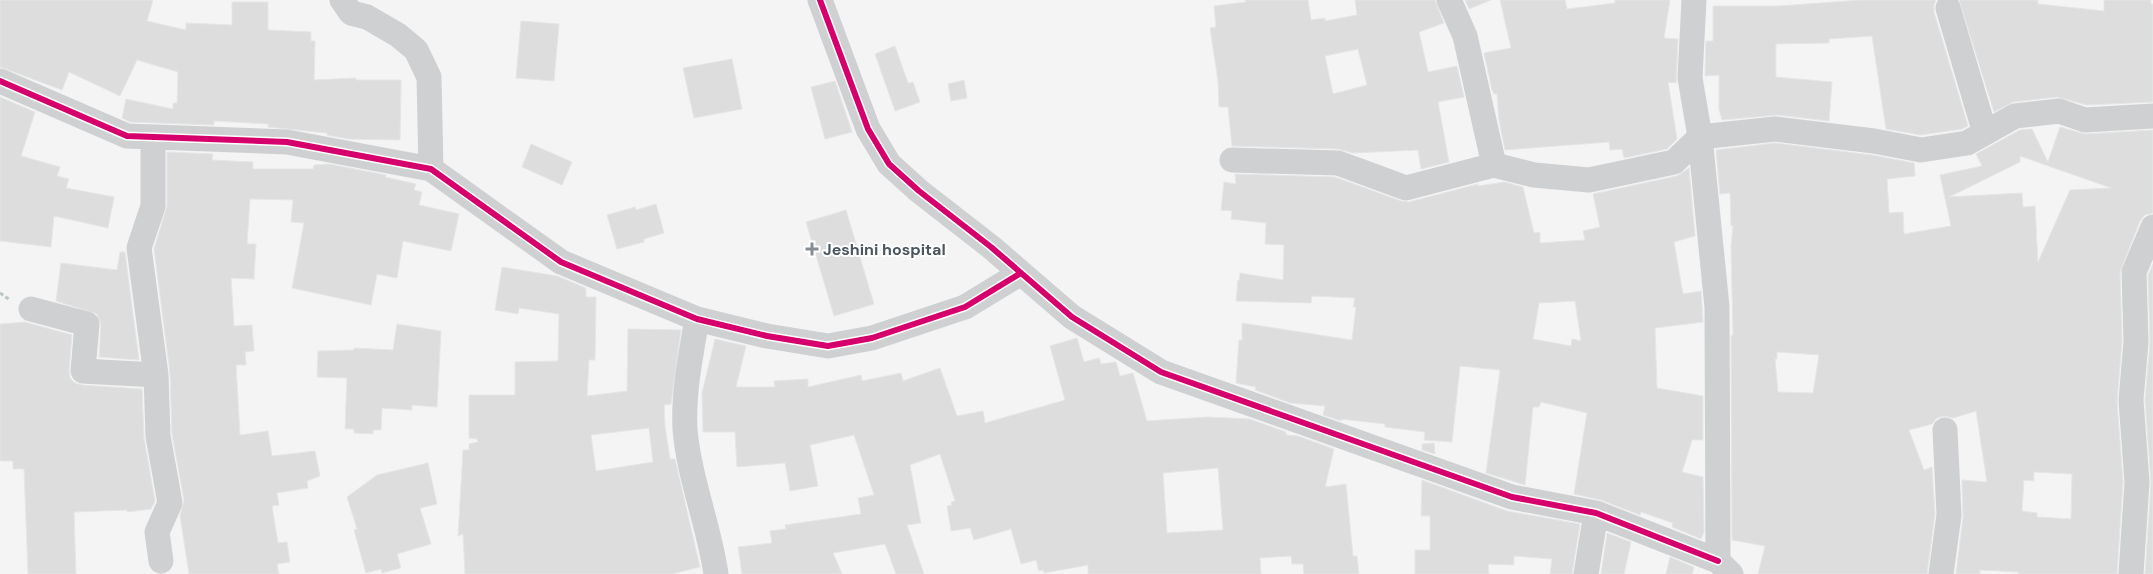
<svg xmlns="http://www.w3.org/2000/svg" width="2153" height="574" viewBox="0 0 2153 574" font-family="'DM Sans',sans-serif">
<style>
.building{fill:#ddddde;stroke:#e5e6e7;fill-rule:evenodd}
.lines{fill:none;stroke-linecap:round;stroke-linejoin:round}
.path{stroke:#bcc7c4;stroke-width:3;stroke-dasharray:4 2.5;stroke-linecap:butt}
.minor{stroke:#ced0d2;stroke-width:25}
.cycleway-casing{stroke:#fff;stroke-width:9}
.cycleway{stroke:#d6006c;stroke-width:6}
.poi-dot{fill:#868d94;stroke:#fff;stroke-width:2}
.labels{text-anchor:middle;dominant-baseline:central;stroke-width:4;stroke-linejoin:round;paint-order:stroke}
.poi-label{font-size:16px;font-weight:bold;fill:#4a5661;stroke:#fff;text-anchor:start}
</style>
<rect width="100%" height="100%" fill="#f4f4f4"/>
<path class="building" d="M0,0H153L147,21L186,30V23L232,25V2H268V30L311,32V41H315L314,80L356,78V80H401L400,140L349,139L327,135V133L268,127V124L214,121V125L130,122L122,118L126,99L173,109V103H177L178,72L137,60L120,96L69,72L62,90L0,67Z
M1245,0H1308L1311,20L1325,18V21L1357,15L1355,0H1435L1444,23L1419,32L1428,72L1457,66L1464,97L1438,102L1449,162L1421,169L1418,150L1353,153L1338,149L1232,146L1228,107H1219L1218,81L1210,28L1216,27L1214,6L1246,2ZM1358,49L1367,85L1333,94L1325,56Z
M1465,0H1491L1469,9Z
M1500,0H1565L1567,9L1615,3V0H1670L1664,38L1678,39L1676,83L1668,82L1677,139L1667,149L1624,158L1622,149L1610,150L1609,142L1505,150L1499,120L1497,94H1494L1492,90L1484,53L1511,48Z
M1860,0H1936L1934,5V12L1968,126L1962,129L1921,135L1886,129L1872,36L1829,39V43L1776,44V77L1832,82L1829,121L1777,115L1722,120L1719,109V75L1705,76L1706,41H1713V6H1779Z
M1959,0H2038V4L2104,11V0H2151V4H2153V102L2087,105L2057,97L2013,102L1994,112Z
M521,21L559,24L554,81L516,78Z
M895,46L908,83L913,82L920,102L895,111L875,54Z
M732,59L742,109L694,118L683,68Z
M964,80L967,98L951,101L948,84Z
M835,81L852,132L825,139L811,87Z
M0,97L35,112L21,156L60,167L57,176L69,179L66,188L114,197L108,228L54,216L51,247L0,241Z
M2060,127L2085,134L2153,130V213L2145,215L2140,221L2120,272L2122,342L2117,401L2123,482L2117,574H2018L2019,572L1980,570V574H1956L1963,517L1962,480L1987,482L1976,411L1953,418L1944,416L1937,418L1932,424L1909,430L1924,470L1932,467L1935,514L1927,574H1758L1765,546L1732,540L1731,336L1733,335L1731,247L1733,225L1731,226L1730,193L1720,194L1716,150L1775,143L1872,155L1914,163L1915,176L1887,179L1889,213L1903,212L1904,234L1951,226L1940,175L1982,166L1976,154L2020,130L2032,129L2048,162ZM2020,156L2111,188L2070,190L2038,262L2035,206L2023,207L2022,193L1949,197L2020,162ZM1777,352L1819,355L1813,393L1778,392L1775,359H1777ZM2034,472L2072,474L2071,519L2037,517V513L2022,511L2024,480L2034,481Z
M531,144L572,162L562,185L522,167Z
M167,152L213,154L212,160L253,162V169H313L314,165L329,164L386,175L385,177L416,184L414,190L422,192L419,205L459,214L451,251L403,241L397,278L377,274L371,305L292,288L304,223L291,222L293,200L250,199L247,244H256L254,279L231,278L234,326L252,325L254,351L245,352L246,365H236L240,435L268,431L272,456L315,451L320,476L307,481L308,488L277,493L279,505L272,506L278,543L287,542L290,562L277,564L279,574H189L180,516L184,500L172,434L170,373L154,249L167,206Z
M1689,168L1695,236L1674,242L1683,294L1701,291L1703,322L1655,328L1657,388L1703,396V440H1692L1682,472L1703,477L1704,532L1701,539L1672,527L1673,523L1641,512L1640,515L1601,500L1574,494L1587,413L1541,402L1539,407H1533L1525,485L1486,473L1500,370L1460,366L1452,442L1424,440L1425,432L1385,427V424L1341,419V421L1323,415L1325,406L1290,403L1255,390L1256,387L1236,383L1239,340H1242V323L1352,340L1356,307H1353L1355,298L1312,296L1311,303L1236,301L1238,280L1239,281L1240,273L1283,280L1284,245L1265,244L1266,223L1231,219L1232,211L1221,210L1224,182L1236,184L1235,174L1335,177L1401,201L1409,202L1478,184V186L1504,182L1523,187L1534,233L1540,232V243L1585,240L1583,231L1600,227L1593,194L1677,176ZM1575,301L1581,341L1572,339L1571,346L1533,339L1539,303Z
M656,204L664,233L644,239V242L617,249L607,215L635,207L636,210Z
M846,210L874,304L834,316L806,222Z
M120,252H125L139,360L99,357L101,325L97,314L56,301L61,263L117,270Z
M2153,264V574H2145L2151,483L2145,400L2150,342L2148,275Z
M502,267L557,276L586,288V297H596L595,360H589L587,396L627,391L628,329L681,330L671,404L664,405L665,426L670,459H675L700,567L672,574H465L463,534L458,536L463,450H469V444L478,442L477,439L469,438V395H515V362L558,361L559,314L519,308L518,314L495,310ZM649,428L653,462L596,471L591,435Z
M25,322L72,335L69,370L70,378L75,383L82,385L142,389L144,438L155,501L151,509L127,512V510L74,512L76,574H28L24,469H13V461H0V324Z
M397,324L441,331L437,407L412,405V410L382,408L381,430H373V434L354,433V429H345L347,378L317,377L318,351L354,350V348L393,350Z
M1077,338L1084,362L1099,358L1101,364L1116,362L1120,376L1133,373L1147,421L1207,417L1250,419L1286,432V435L1298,436L1334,449L1325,487L1346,484L1353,556H1357L1359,574H1304L1303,564H1292L1291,556L1260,558L1261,574H1088V565L1044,573L1043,570L1039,571L1036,560L1021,564L1011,529L974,540L970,528L951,531L947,506L952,505L951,502L955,501L940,454L910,465L921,523L907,525L924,574H896L885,544L833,553L842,574H742L738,547L772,543L770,531L786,529L785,525L861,514L858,498L874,495L854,435L810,445L818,486L790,491L785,463L737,467L735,432H703L702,393L715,339L746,346L736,387H775L774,381L808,379V387L861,375L862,381L901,373L903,381L940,368L957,416L983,411L985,423L1065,400L1050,346ZM1218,468L1223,530L1167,533L1163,473Z
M1434,443L1435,454L1422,450V444Z
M428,463L437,504L420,508L431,544L397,554L401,568L382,573L381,569L366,573L354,530L357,529L347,497L377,475Z
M1422,480L1507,511L1580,524L1572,574H1550L1552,559L1514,556V565L1488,564L1489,574H1415V550H1430V516H1421Z
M1607,533L1631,542L1624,574H1601Z
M1670,557L1694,567L1692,574H1666Z"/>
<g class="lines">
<path class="path" d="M0,293L10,300"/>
<path class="minor" d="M342,0L351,13L367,17L398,35L416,50L429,77L431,169
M820,0L868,129L889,164L919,191L991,247L1072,317L1161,372L1512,497L1596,513L1718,561
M1449,0L1465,36L1494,165
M1694,0L1690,78L1700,137L1717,307L1718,561L1731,574
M1948,8L1985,133
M0,81L127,136L287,142L431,169L561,262L697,319L767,336L828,346L872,338L965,307L1021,273
M153,138V206L139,248L156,375L158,436L170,503L157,532L161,561
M1232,160L1338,163L1406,188L1494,165L1534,175L1589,180L1674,162L1700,137L1775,129L1874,141L1921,150L1967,143L2015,116L2059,111L2085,120L2153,116
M31,309L87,324L83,371L156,375
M697,319C691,355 683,392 685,429C689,478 709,525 716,574
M1586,574L1596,513
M1941,574L1949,515L1945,430
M2131,574L2137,482L2131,400L2136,342L2134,272L2153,227"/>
<defs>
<path id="cycleway" d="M820,0L868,129L889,164L919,191L991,247L1072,317L1161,372L1512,497L1596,513L1718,561
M0,81L127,136L287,142L431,169L561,262L697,319L767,336L828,346L872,338L965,307L1021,273"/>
</defs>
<use href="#cycleway" class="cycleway-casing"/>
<use href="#cycleway" class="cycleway"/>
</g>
<path class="poi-dot" d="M809.5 241.5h5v5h5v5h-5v5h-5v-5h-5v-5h5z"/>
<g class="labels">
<g class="poi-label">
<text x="823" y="249">Jeshini hospital</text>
</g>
</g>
</svg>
